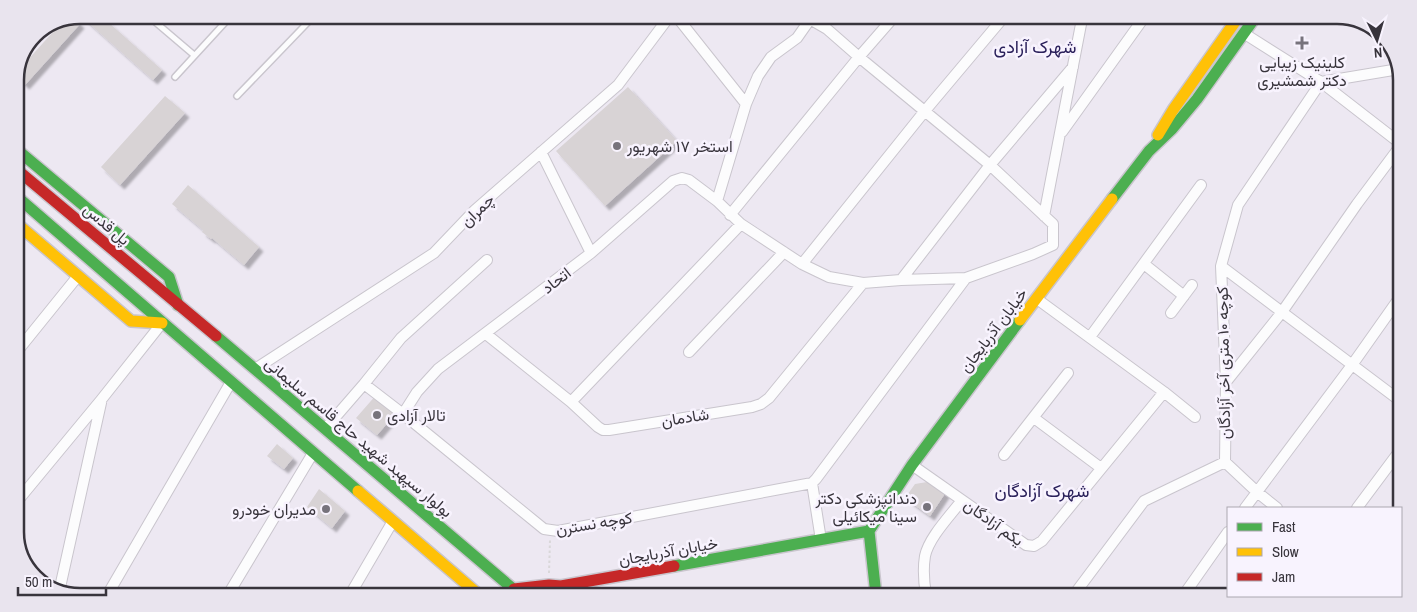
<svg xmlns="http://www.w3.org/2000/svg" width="1417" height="612" viewBox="0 0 1417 612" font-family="'Archivo Narrow',Vazirmatn,sans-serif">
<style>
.building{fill:#d8d3d5;filter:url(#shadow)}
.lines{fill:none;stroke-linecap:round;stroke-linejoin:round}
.lane-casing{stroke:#c9c5cd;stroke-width:8}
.street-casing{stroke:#c9c5cd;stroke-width:12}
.fast-casing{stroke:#c9c5cd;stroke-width:14}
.slow-casing{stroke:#c9c5cd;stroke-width:14}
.jam-casing{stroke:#c9c5cd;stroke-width:14}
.path{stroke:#d9d7d9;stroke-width:2;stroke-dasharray:2.5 2.5;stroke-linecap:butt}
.lane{stroke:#fcfcfd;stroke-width:5}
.street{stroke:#fcfcfd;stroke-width:10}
.fast{stroke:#4caf50;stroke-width:11}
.slow{stroke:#ffc107;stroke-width:11}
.jam{stroke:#c62828;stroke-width:11}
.poi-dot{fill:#77737c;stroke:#f8f3fe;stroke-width:2}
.labels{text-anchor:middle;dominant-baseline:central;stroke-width:5;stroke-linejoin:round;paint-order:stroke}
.poi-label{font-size:16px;fill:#38343c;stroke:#f8f3fe;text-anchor:start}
.street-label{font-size:16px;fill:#38343c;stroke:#f8f3fe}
.neighbourhood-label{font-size:18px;fill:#2b215b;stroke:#f8f3fe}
.rim{fill:none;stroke:#38343c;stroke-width:2.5}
</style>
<defs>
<filter id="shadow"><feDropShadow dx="4.5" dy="4.5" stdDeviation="1" flood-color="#0004"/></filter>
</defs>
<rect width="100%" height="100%" fill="#ede8f2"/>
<path class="building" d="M86,15H100L162,70L153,80L83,18Z
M74,18L80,24L25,85L15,76L17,72L61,23Z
M628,87L677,141L605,206L556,151Z
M165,96L185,113L120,185L101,167Z
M188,185L259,247L244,265L212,238L211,239L202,232L203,230L172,204Z
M377,394L398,411L377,435L356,418Z
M277,444L293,458L284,469L267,456Z
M927,482L946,492L930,516L905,498L915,484Z
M319,489L345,511L332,528L307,507Z
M436,588L442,594H431Z"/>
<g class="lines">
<defs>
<path id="lane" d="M147,15L194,55
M216,16L224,23
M175,77L231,16
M237,96L314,16"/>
<path id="street" d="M677,17L746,104
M808,18L827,29L859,57L990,165L1053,224V245
M1355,20L1362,25L1375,30
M1245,34L1321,82L1401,144
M1062,132L1143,19
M541,152L591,253
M717,201L746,104L758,76L771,57L797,38L811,18
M730,215L859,57L893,18
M1044,216L1082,19
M802,264L924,112L1003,18
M1144,264L1184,296
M1221,266L1399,400
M901,280L990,165L1073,67
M1037,299L1164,392L1195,417
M1171,313L1192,285
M486,334L571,402L598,427L603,430H609L752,407L761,404L769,398L863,283
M1090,337L1201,185
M689,352L784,252
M15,354L78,276
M255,369L434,253L475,210L618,85L669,17
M1226,382L1282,312L1357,204L1401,145
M364,384L403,414L544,529L558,531L812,483L816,479L966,278
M571,402L741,224
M403,414L417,392L438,369L591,253L673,181L682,178L689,180L717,201L741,224L802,264L829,277L863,283L901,280L966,278L1033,254L1053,245
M1034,418L1101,468
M325,429L364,384L401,338L487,260
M1004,455L1068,373
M1225,462L1257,492L1277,508
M912,465L1026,545L1034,546L1042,541L1164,392
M812,483L821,540
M15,504L101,400L162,323
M1245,508L1352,365L1400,297
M1357,508L1398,453
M59,592L101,403
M109,592L231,382
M229,593L313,453
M351,593L393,521
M926,595C924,583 923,568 925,556C929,537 951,515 962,500
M1073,596L1144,501L1225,462L1226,382L1221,266L1238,205L1321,82L1399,69
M1183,596L1228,532
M1293,597L1294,596"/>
<path id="fast" d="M15,148L169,277L178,305
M15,195L358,491
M1112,199L1149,151L1172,129L1197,99L1254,19
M216,336L519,594
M674,566L869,531
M876,595L869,531L912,465L1020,320"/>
<path id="slow" d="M1158,135L1173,110L1237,19
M15,222L131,321L162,323
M1020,320L1112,199
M358,491L478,594"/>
<path id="jam" d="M15,168L216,336
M514,589L549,585L561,586L674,566"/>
</defs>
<use href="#lane" class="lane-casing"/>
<use href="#street" class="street-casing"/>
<use href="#fast" class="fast-casing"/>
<use href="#slow" class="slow-casing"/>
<use href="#jam" class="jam-casing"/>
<path class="path" d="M549,573L550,540"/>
<use href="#lane" class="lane"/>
<use href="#street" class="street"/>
<use href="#fast" class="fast"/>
<use href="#slow" class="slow"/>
<use href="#jam" class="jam"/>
</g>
<g class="poi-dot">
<path d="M1299.5 35.5h5v5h5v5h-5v5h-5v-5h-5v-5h5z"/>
<circle cx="617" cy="146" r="5"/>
<circle cx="377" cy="415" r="5"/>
<circle cx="927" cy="507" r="5"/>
<circle cx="326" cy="509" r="5"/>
</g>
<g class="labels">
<g class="poi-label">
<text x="1302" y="62" text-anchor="middle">کلینیک زیبایی<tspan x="1302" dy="18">دکتر شمشیری</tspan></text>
<text x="627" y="146">استخر ١٧ شهریور</text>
<text x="387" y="415">تالار آزادی</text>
<text x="917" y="498" text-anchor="end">دندانپزشکی دکتر<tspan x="917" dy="18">سینا میکائیلی</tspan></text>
<text x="316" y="509" text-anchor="end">مدیران خودرو</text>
</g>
<g class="street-label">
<text transform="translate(477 210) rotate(-44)">چمران</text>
<text transform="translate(107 224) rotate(40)">پل قدس</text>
<text transform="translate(556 280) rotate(-38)">اتحاد</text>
<text transform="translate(993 330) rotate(-53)">خیابان آذربایجان</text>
<text transform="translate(1223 363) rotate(-91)">کوچه ۱۰ متری آخر آزادگان</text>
<text transform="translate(685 417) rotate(-9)">شادمان</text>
<text transform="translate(359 437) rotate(40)">بولوار سپهبد شهید حاج قاسم سلیمانی</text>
<text transform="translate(994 522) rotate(35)">یکم آزادگان</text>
<text transform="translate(594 523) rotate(-9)">کوچه نسترن</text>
<text transform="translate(668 551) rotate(-10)">خیابان آذربایجان</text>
</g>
<g class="neighbourhood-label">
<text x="1035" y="46">شهرک آزادی</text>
<text x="1042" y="490">شهرک آزادگان</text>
</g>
</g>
<path d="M0 0H1417V612H0ZM80 24H1337A56 56 0 0 1 1393 80V532A56 56 0 0 1 1337 588H80A56 56 0 0 1 24 532V80A56 56 0 0 1 80 24Z" fill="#e9e4ee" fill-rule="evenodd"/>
<path class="rim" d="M80 24H1337A56 56 0 0 1 1393 80V532A56 56 0 0 1 1337 588H80A56 56 0 0 1 24 532V80A56 56 0 0 1 80 24Z"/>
<rect x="1227" y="507" width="175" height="90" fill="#f8f3fe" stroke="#aba7b0"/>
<rect x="1237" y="523" width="25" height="8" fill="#4caf50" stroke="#aba7b0"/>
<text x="1272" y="532" font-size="15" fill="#38343c">Fast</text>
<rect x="1237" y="548" width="25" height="8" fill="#ffc107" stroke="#aba7b0"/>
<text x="1272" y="557" font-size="15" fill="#38343c">Slow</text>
<rect x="1237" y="573" width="25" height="8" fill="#c62828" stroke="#aba7b0"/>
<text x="1272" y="582" font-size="15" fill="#38343c">Jam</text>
<g transform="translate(1377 40) rotate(175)" stroke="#f8f3fe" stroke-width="4" paint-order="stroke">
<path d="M0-4L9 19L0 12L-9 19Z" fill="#38343c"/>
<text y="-8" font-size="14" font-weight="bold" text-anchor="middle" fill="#38343c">N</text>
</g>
<path d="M18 587v8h88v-8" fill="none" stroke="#38343c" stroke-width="2.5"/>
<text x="25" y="587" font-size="15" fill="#38343c" stroke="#f8f3fe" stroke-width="4" paint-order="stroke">50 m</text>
</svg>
